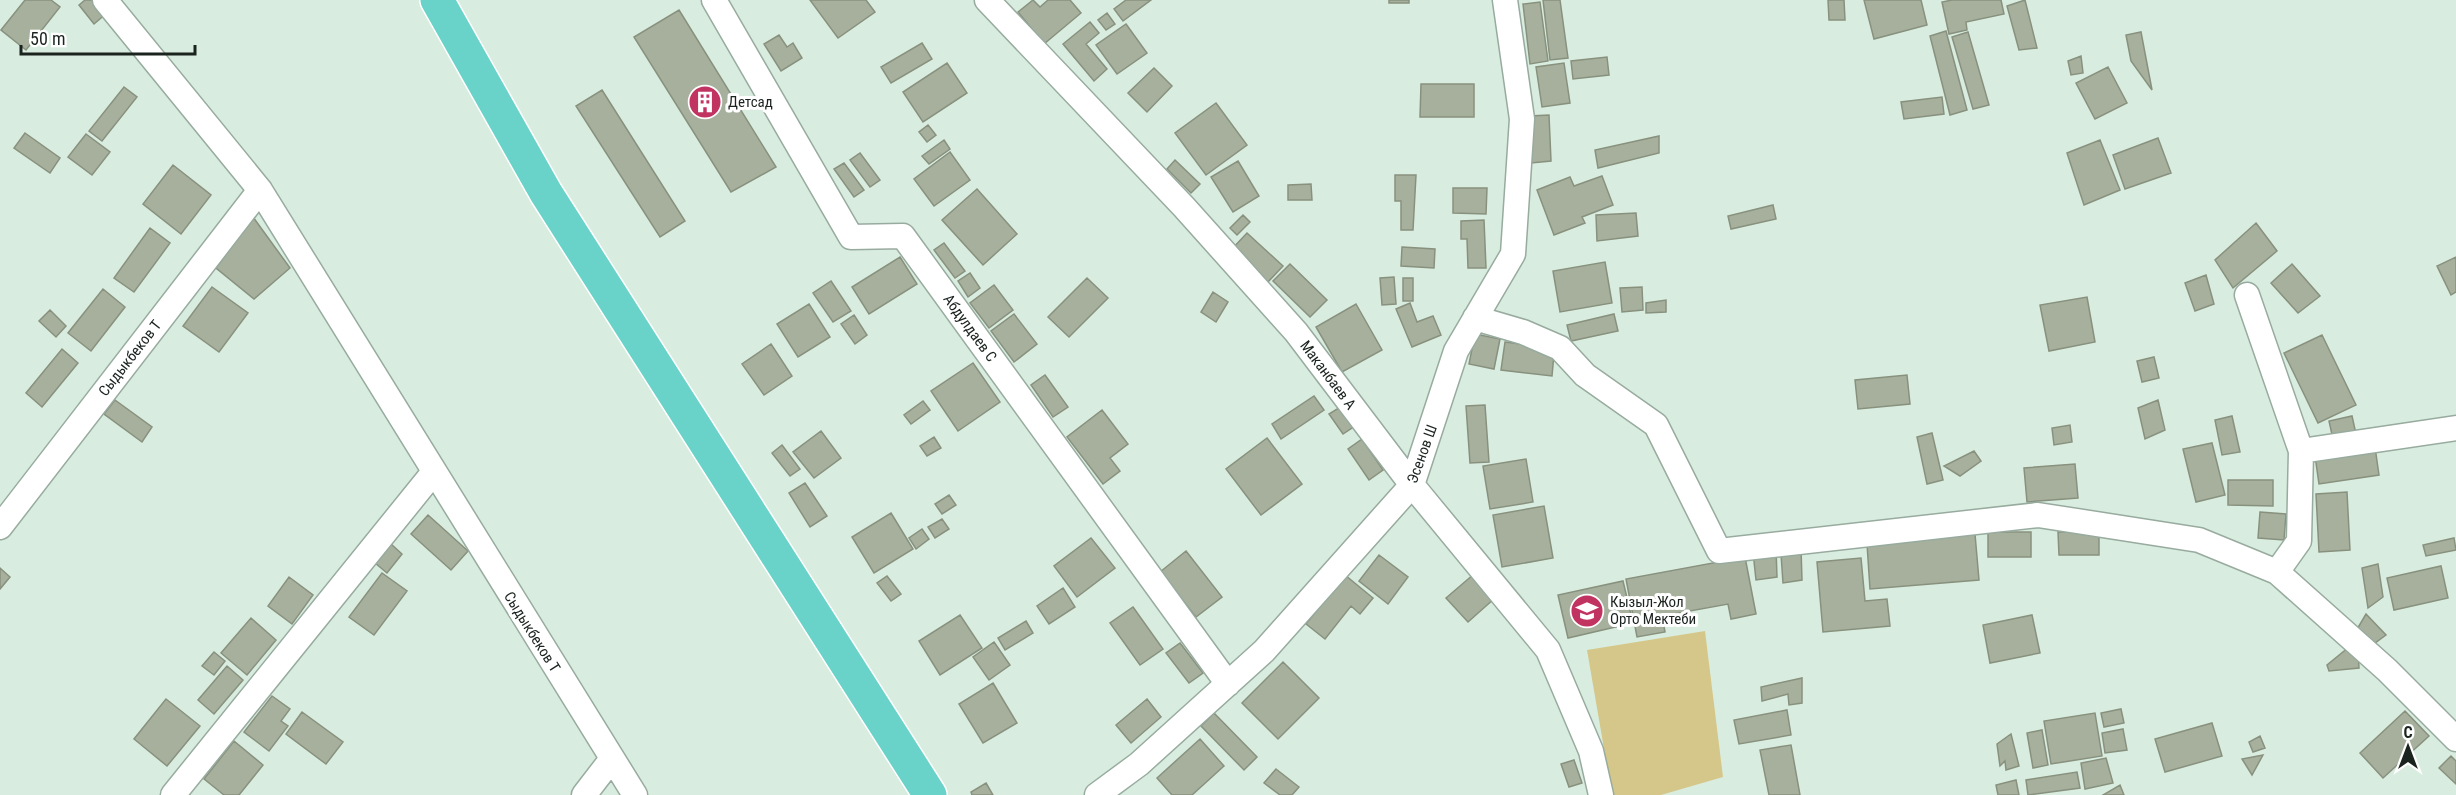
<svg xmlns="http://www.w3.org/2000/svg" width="2456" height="795" viewBox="0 0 2456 795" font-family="'Roboto Condensed',sans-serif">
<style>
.green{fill:#d5c78a}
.building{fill:#a7b09d;stroke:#88917e;stroke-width:1.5}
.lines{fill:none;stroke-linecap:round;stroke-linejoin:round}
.minor-casing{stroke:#98ab9f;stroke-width:27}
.highway-casing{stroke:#fff;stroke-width:36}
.minor{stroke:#fff;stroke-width:24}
.highway{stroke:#69d3ca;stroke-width:33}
.labels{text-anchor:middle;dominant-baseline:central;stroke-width:6;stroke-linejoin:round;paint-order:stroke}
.poi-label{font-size:15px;fill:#1b231e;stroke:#fff;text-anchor:start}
.street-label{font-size:15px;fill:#1b231e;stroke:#fff}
</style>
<rect width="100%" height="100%" fill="#d8eddf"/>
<path class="green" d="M1705,631L1723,777L1661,795H1612L1587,650Z"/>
<path class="building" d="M25,0H51L60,7L26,50L1,30Z
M85,0H97L107,13L94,24L79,5Z
M810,0H866L875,12L838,38Z
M1033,0L1040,7L1048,0H1070L1081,13L1044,44L1018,12Z
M1126,0H1151L1123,21L1114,9Z
M1389,0H1409V3H1389Z
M1543,0H1560L1568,58L1550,60Z
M1828,0H1844L1845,20H1829Z
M1864,0H1921L1927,25L1874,39Z
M1952,0H2001L2004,14L1966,22L1967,30L1949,34L1942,2Z
M2025,0L2037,48L2019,50L2007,6Z
M1540,2L1548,61L1530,64L1523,4Z
M679,10L776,167L731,192L634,37Z
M1107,13L1115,24L1106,30L1098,20Z
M1090,22L1099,33L1086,44L1107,69L1094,81L1063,44Z
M1126,24L1147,53L1117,74L1096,45Z
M1946,31L1967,110L1950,115L1930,36Z
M1968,32L1989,105L1973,109L1952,37Z
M2141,32L2152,90L2131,61L2126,35Z
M779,35L787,47L793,43L802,58L781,71L764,44Z
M922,43L932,59L891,83L881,67Z
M2081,56L2083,73L2071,75L2068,61Z
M1607,57L1609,75L1573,79L1571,61Z
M947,63L967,93L923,122L903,92Z
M1564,63L1570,103L1542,107L1536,67Z
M2108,67L2127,103L2095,119L2076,83Z
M1154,68L1172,86L1147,112L1128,93Z
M1421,84H1474V117H1420Z
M124,87L137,97L102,141L89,131Z
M602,90L685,221L660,237L576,106Z
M1942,97L1944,114L1904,119L1901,102Z
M1216,103L1247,145L1206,175L1175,133Z
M1549,115L1551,161L1531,163L1529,116Z
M928,125L936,135L927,142L919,132Z
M25,133L60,158L50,173L14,148Z
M86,134L110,152L92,175L68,157Z
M1659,136V153L1598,168L1595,150Z
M2158,138L2171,173L2125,189L2113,155Z
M944,140L950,149L929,164L922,156Z
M2100,140L2120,190L2084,205L2067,153Z
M950,152L970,180L934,206L914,179Z
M860,153L880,180L870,187L850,160Z
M1175,160L1200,184L1191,193L1167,169Z
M1238,161L1259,196L1233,212L1211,177Z
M844,163L864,190L854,197L834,169Z
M173,165L211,195L181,234L143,204Z
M1395,175H1416L1413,230H1401V201H1395Z
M1602,176L1613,205L1582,217L1585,223L1554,235L1537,190L1570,177L1574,186Z
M1311,184L1312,200H1288V185Z
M1453,188H1487L1486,214L1453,213Z
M977,189L1017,234L983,265L942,220Z
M1773,205L1776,219L1731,229L1728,216Z
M1636,213L1638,236L1597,241L1596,215Z
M1243,215L1250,222L1237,235L1230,228Z
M253,217L290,268L254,299L216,268Z
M1484,220L1486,268H1468L1467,239H1461V221Z
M2256,223L2277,251L2233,288L2215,260Z
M150,228L170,243L134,292L114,278Z
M1247,233L1283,266L1267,283L1231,250Z
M944,243L965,271L955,278L934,250Z
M1402,247L1435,249L1434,268L1401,266Z
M900,257L917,284L869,314L852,287Z
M2456,257V292L2451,295L2437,266Z
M1605,262L1612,303L1560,312L1553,271Z
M1290,264L1327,300L1310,317L1273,281Z
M2292,264L2320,296L2298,313L2271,283Z
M970,273L980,288L968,297L958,281Z
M2206,275L2214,304L2195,311L2185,283Z
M1394,277L1396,304L1382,305L1380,278Z
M1087,278L1108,298L1069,337L1048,317Z
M1403,278H1413V301H1403Z
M831,281L851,311L833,322L813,293Z
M994,285L1013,310L989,328L970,303Z
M212,287L248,313L219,352L183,326Z
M1642,287L1643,310L1622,312L1620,288Z
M103,289L125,307L91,351L68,333Z
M1213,292L1228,302L1216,322L1201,312Z
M2087,297L2095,342L2049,351L2040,305Z
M1666,300V312L1646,313V303Z
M1410,303L1417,322L1433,316L1441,335L1412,347L1396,309Z
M809,304L830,337L798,357L777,324Z
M1356,304L1382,350L1342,372L1316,327Z
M50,310L66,326L56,337L39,321Z
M1014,314L1037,344L1014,362L991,331Z
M1614,314L1618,331L1571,341L1567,325Z
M854,315L867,335L855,344L841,324Z
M1475,334L1500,339L1494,369L1469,364Z
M2322,335L2356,405L2318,423L2284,353Z
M1505,342L1537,346V351L1554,354L1552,376L1501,370Z
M771,344L792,376L764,395L742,364Z
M62,349L78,363L42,407L26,393Z
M2154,357L2159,378L2142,382L2137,361Z
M973,363L1000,402L958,431L931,391Z
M1045,375L1068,407L1053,417L1031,385Z
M1907,375L1910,404L1858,409L1855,380Z
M1314,396L1324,410L1281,439L1272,424Z
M115,400L152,427L142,442L104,414Z
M2158,400L2165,430L2145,439L2138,408Z
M923,401L930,410L911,424L904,415Z
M1485,405L1489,462L1470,463L1466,406Z
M1342,406L1355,426L1343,434L1329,414Z
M1102,410L1128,444L1110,458L1120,471L1103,484L1067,437Z
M2232,416L2240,452L2222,455L2215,420Z
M2352,416L2356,434L2333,439L2329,421Z
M2070,425L2072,442L2054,445L2052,428Z
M821,431L841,458L814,478L793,452Z
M1932,433L1943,480L1927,484L1917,437Z
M934,437L941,448L927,456L920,446Z
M1267,438L1302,484L1261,515L1226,469Z
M1362,439L1383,470L1369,480L1348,449Z
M2212,443L2225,495L2196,502L2183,449Z
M782,445L800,469L790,476L772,453Z
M2375,447L2379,475L2319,484L2315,456Z
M1974,451L1981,461L1960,476L1944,466Z
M1526,459L1533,502L1490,509L1483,466Z
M2075,464L2078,498L2027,502L2024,468Z
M2228,480H2273V506L2228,505Z
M805,483L827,516L810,527L789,493Z
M2347,492L2350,550L2319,552L2316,494Z
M949,495L956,505L942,514L935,504Z
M1544,506L1553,558L1502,567L1493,515Z
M2260,512L2286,514L2284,540L2258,538Z
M891,513L913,549L874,573L852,537Z
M428,515L468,551L451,570L411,534Z
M942,519L949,529L935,538L928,527Z
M922,529L929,539L916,549L909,538Z
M2099,531V555H2059L2058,532Z
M1988,532H2031V557H1988Z
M1975,534L1979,580L1870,589L1867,544Z
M1091,538L1115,568L1077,597L1054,566Z
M2454,538L2456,550L2426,556L2423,545Z
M391,544L402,554L387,573L375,563Z
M1776,548L1777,577L1756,580L1753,552Z
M1801,548L1802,580L1783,583L1781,554Z
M1186,551L1222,597L1196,617L1160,572Z
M1379,555L1408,577L1388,604L1359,581Z
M1745,557L1756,614L1731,619L1728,604L1662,616L1665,632L1637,637L1626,579Z
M1861,558L1865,601L1887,599L1890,626L1823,632L1817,562Z
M2378,564L2383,597L2368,608L2362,568Z
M2441,566L2448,598L2394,610L2387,578Z
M0,568L10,577L0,589Z
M382,573L407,591L374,635L349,617Z
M1474,574L1495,598L1468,622L1446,598Z
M1345,575L1373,598L1360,614L1351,606L1325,639L1306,624Z
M887,576L901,594L891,601L877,583Z
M289,577L313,595L292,624L268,606Z
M1623,581L1633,623L1568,638L1558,595Z
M1063,588L1075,607L1049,624L1037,606Z
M1133,607L1163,649L1140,665L1110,623Z
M2366,614L2386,635L2371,646L2356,631Z
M960,615L982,648L940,675L919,641Z
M2032,615L2040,653L1990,663L1983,625Z
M251,618L276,640L247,675L221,653Z
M1026,621L1033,633L1005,650L998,638Z
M994,642L1010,665L989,680L973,657Z
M1180,643L1203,673L1189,683L1166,653Z
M2349,647L2358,649L2359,668L2329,671L2327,665Z
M214,652L225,661L214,675L202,666Z
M1283,662L1319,698L1278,739L1242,703Z
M227,666L243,680L214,714L198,700Z
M1802,678V703L1789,705L1788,694L1762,701L1761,687Z
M993,683L1017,723L983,743L959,704Z
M272,696L290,709L281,721L288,726L269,751L244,732Z
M166,699L200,726L167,766L134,739Z
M1147,699L1161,717L1131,743L1116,725Z
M2121,709L2124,723L2104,727L2101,713Z
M1787,710L1791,735L1739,744L1734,720Z
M2405,711L2429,736L2383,778L2360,753Z
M302,712L343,742L326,764L286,734Z
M1214,713L1257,757L1244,770L1201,726Z
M2095,713L2102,756L2051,764L2044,721Z
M2212,723L2222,756L2165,772L2155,739Z
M2123,729L2127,750L2105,753L2102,733Z
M2042,730L2048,765L2033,768L2027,733Z
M2011,734L2019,766L2006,770L2005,761L2000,766L1997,744Z
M2260,736L2265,748L2253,752L2249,742Z
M1200,739L1224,766L1192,795H1172L1157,778Z
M234,741L263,765L239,795H224L204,779Z
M1791,745L1800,795H1769L1760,750Z
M2263,755L2252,775L2242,759Z
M2451,756L2456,761V784L2439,768Z
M2106,758L2113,783L2085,789L2081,763Z
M1574,760L1582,783L1569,787L1561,764Z
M1276,769L1299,787L1292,795H1280L1264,783Z
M2077,772L2080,788L2028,795L2026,780Z
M2016,780L2019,795H1998L1996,785Z
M986,783L993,795H972L971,792Z
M2120,785L2124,795H2103Z"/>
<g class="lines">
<defs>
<path id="minor" d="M105,0L260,190L635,795
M714,0L851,237L903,236L1228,684
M987,0L1184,207L1296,332L1412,485L1548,650L1591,751L1601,795
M2247,295L2301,451L2299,541L2277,572
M1475,318L1523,332L1560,348L1585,375L1656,425L1719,551L2038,515L2199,540L2277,572L2387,670L2456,739
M2301,451L2456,428
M0,527L260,190
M173,795L433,473
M584,795L611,760
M1097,795L1139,764L1264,651L1412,485L1456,351L1513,254L1522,119L1505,0"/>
<path id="highway" d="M437,0L546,193L930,795"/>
</defs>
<use href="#minor" class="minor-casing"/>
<use href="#highway" class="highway-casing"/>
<use href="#minor" class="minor"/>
<use href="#highway" class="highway"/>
</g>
<defs>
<symbol id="building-disc" viewBox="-11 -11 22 22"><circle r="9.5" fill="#c13361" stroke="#fff"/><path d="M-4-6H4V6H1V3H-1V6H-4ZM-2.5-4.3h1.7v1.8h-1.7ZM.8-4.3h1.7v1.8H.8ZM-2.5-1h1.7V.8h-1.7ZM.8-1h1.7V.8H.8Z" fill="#fff"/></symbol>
<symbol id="school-disc" viewBox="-11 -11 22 22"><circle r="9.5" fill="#c13361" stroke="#fff"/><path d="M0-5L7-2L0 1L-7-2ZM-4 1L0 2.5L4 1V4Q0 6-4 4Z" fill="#fff"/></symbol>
</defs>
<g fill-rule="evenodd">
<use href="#building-disc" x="686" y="83" width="38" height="38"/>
<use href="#school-disc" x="1568" y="592" width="38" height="38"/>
</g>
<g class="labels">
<g class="poi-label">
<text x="728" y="102">Детсад</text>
<text x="1610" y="602">Кызыл-Жол<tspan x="1610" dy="17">Орто Мектеби</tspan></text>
</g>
<g class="street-label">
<text transform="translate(970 328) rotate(54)">Абдулдаев С</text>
<text transform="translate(130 358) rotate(-52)">Сыдыкбеков Т</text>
<text transform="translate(1328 375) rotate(53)">Маканбаев А</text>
<text transform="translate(1422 454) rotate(-70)">Эсенов Ш</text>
<text transform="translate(532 632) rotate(58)">Сыдыкбеков Т</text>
</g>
</g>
<g transform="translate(2408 747)" stroke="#ffffff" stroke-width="4.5" paint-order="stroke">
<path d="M0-4.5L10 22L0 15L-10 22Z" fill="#1b231e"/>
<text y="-9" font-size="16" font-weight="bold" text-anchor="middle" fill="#1b231e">С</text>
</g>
<path d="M21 45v9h174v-9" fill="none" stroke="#1b231e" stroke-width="3"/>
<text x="30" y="45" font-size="18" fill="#1b231e" stroke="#ffffff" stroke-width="4.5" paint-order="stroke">50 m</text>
</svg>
